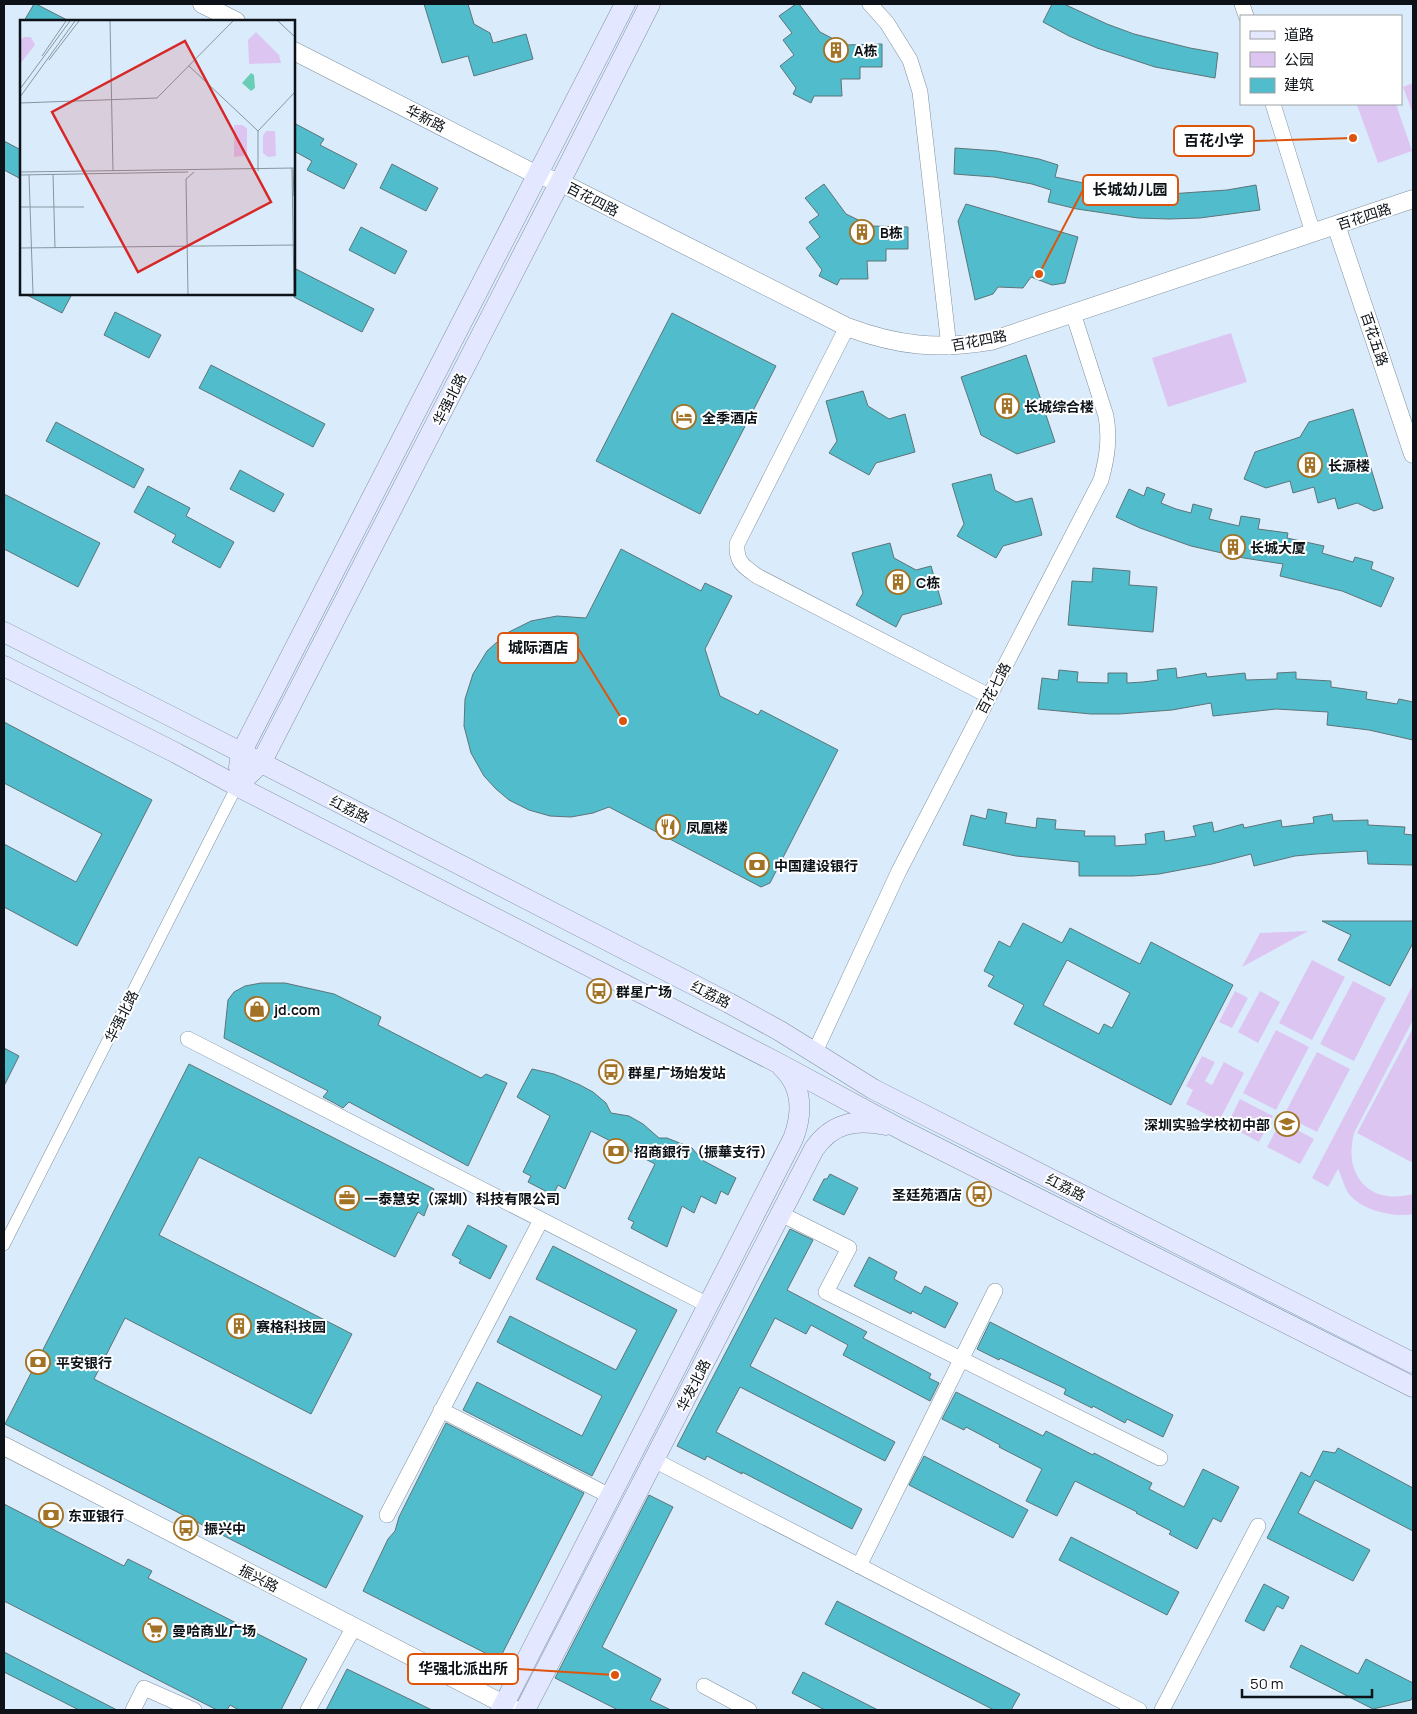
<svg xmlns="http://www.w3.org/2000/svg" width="1417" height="1714" viewBox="0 0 1417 1714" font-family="Manrope,'Noto Sans SC',sans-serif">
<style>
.green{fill:#ddc5f1}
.building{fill:#51bccc;stroke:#5d7478;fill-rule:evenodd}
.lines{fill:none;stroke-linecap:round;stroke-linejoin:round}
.pedestrian-casing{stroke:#80909e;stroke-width:12}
.minor-casing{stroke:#80909e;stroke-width:16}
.tertiary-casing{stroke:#80909e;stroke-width:19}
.secondary-casing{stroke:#80909e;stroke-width:21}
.pedestrian{stroke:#fff;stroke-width:11}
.minor{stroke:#fff;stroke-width:15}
.tertiary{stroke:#fff;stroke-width:18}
.secondary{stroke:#e3e7ff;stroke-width:20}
.labels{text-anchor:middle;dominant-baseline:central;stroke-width:4;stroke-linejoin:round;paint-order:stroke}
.poi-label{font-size:14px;font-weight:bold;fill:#0c1217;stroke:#fff;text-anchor:start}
.street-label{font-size:14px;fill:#0c1217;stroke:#fff}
.inset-road{fill:none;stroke:#8895a0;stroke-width:1}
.view{fill:#d62828;fill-opacity:0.15;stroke:#d62828;stroke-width:2.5}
.inset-edge{fill:none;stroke:#0c1217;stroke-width:2.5}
.leader{fill:none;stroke:#dd550d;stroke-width:2}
.callout-dot{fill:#dd550d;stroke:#fff;stroke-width:2}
.callout{fill:#fff;stroke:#dd550d;stroke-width:2}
.callout-label{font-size:15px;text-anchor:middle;font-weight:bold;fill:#0c1217}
</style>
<rect width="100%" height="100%" fill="#daecfb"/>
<path class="green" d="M1413,83V114L1403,87Z
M1360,104H1396L1412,151L1378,163L1357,105Z
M1231,333L1247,382L1168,407L1152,358Z
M1308,931L1242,967L1260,933Z
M1312,960L1345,977L1312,1040L1279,1023Z
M1353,981L1386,998L1354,1061L1320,1044Z
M1413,985V1020L1354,1133C1352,1143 1350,1154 1353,1165C1361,1194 1387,1201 1413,1194V1214C1394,1218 1361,1210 1349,1194C1344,1187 1342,1177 1338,1169L1328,1187L1312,1178Z
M1235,991L1248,998L1232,1028L1219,1022Z
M1260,991L1280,1002L1258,1043L1238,1032Z
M1413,1028V1163L1357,1133Z
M1276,1030L1309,1047L1276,1110L1243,1093Z
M1317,1052L1350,1069L1317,1132L1284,1115Z
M1202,1056L1215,1062L1205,1081L1212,1085L1224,1062L1244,1073L1219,1121L1186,1104L1193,1090L1186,1086Z
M1240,1099L1273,1116L1259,1142L1227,1125Z
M1281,1121L1314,1139L1300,1164L1267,1147Z"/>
<path class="building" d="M34,4H36L69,21H24Z
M424,4H468L474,24L490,33L493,43L526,34L533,59L474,76L468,56L442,63Z
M796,4H799L820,32L845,45L882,44V67H860V79H841L842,96H814L811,103L793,94L796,88L780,66L794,55L783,40L792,33L779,16Z
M1052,4H1064L1107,24L1134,34L1190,48L1218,53L1215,78L1155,67L1097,48L1069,36L1043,22Z
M294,123L324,139L320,145L357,164L344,189L307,170L312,161L294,151Z
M4,141L21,150V179L4,170Z
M955,148L997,151L1039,159L1058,165L1055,177L1112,189L1169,194L1227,190L1256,185L1260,210L1200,218L1169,219L1138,218L1077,209L1048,202L1051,190L1032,184L994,177L954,174Z
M392,164L438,188L426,211L380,188Z
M824,184L846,214L871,226L908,227V249H886V261H867L868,279H840L837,285L819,276L822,270L806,248L820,237L809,222L819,215L805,198Z
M966,204L1078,237L1065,283L1052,285L1031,277L1023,288L998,287L993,294L975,300L958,221Z
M361,227L407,251L395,274L349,250Z
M294,268L374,309L362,332L294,297Z
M25,294H72L62,313Z
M115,312L161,335L149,358L104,335Z
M672,313L776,366L700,514L596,461Z
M1026,355L1055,442L1017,454L981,435L961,377Z
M211,365L325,424L313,447L199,388Z
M863,391L868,406L889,419L905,414L915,452L876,463L869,475L829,453L837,441L826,401Z
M1353,409L1383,508L1374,511L1357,503L1338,509L1335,498L1318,503L1314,487L1293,493L1290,481L1266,488L1244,479L1255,452L1300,437L1309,422Z
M56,422L144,469L134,488L46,441Z
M240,470L284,494L274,512L230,489Z
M991,474L995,490L1016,502L1032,498L1042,535L1003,546L996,558L957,536L964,524L952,484Z
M148,486L190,508L186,516L234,542L220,568L172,542L176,535L134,512Z
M1147,487L1165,494L1161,503L1176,509L1191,513L1193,504L1212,509L1209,519L1239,526L1241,516L1260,519L1258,529L1288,533L1287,538L1324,546L1322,553L1353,562L1355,557L1373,562L1371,569L1394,578L1381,607L1342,591L1280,576L1283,564L1244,558L1191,546L1140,528L1116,517L1129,489L1144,496Z
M4,494L100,543L78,587L4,549Z
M890,543L894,558L916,570L931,566L942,604L902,615L896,627L856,605L863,593L852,553Z
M621,549L701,591L705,583L732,596L705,649L720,696L758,715L761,710L838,750L770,883L761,887L609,807L593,813L571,817L550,816L529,810L509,800L496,789L484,776L471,753L464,726L465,699L473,674L487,651L507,633L531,621L557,616L586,618Z
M1093,568L1130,571L1129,585L1157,587L1153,632L1068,625L1072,581L1092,582Z
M1176,668L1177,678L1206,673L1207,677L1245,673L1246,680L1277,679V673L1296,672V679L1331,681V687L1367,692L1366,699L1397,704L1399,699L1413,702V740L1369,730L1327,725L1328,712L1276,709L1213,716L1211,703L1172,710L1119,714H1091L1038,709L1042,678L1058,680L1059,670L1078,672L1077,682L1108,683V673H1127V683L1143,682L1158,680L1157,670Z
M4,722L152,800L77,946L4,907V844L76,882L102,834L4,783Z
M988,809L1007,813L1005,823L1036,828L1037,818L1056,820L1055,829L1085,831L1084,836H1115V846L1146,844L1145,834L1164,831L1165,841L1196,836L1193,826L1212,822L1214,832L1243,824L1244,828L1281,820L1282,827L1314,823L1313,817L1332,814L1333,821L1368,820V825L1405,827L1404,834L1413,835V865L1368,864L1367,851L1316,854L1295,856L1254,866L1251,854L1212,864L1159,874L1133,876H1079V862L1016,856L963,845L971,815L986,819Z
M1322,921H1413V943L1390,986L1338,960L1351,935Z
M1023,923L1062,943L1070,928L1140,964L1151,942L1233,985L1171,1105L1014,1024L1024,1005L988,986L994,976L984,971L999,941L1010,947ZM1067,960L1130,993L1112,1028L1104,1024L1099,1034L1043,1005Z
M261,983H285L334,994L381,1017L378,1025L481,1078L486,1074L507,1083L468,1166L349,1102L343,1108L336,1104L323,1097L328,1091L224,1038L228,1000L234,992L245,986Z
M4,1048L19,1056L4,1086Z
M189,1064L434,1189L424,1216L418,1212L395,1257L199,1157L159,1235L352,1334L311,1414L125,1318L94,1379L363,1516L326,1588L5,1424Z
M532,1069L554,1074L580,1085L593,1092L606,1103L611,1113L629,1116L643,1124L659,1138H667L692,1148L702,1160L736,1178L728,1195L721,1191L716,1204L701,1196L694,1213L682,1206L667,1247L631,1228L634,1222L628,1219L655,1164L591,1131L565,1189L558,1185L553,1195L528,1182L531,1176L523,1172L550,1116L517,1097Z
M830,1174L858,1188L844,1215L813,1200L824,1179H827Z
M468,1225L507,1246L490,1279L459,1263L461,1260L452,1255Z
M790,1229L813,1240L787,1290L867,1332L863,1338L931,1374L929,1378L939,1383L930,1401L843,1355L848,1345L811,1325L806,1334L775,1318L750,1366L895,1442L885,1461L740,1387L716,1432L862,1509L852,1529L742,1472V1474L707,1456L705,1460L677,1446Z
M553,1246L677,1310L592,1476L463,1410L477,1382L582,1436L602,1396L497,1342L510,1316L616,1370L637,1330L536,1279Z
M869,1257L897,1272L894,1279L921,1294L925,1286L958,1303L945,1328L912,1311L911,1314L854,1286Z
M990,1322L1173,1415L1163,1437L1127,1419L1125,1423L1093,1406L1092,1408L1064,1394L1066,1389L1000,1358L999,1360L977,1349Z
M956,1392L1043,1436L1046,1431L1093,1455L1094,1453L1152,1483L1149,1489L1184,1507L1203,1469L1239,1487L1221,1522L1213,1518L1197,1549L1169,1534L1171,1531L1136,1513L1137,1512L1075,1481L1057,1516L1026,1501L1042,1469L999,1447L1000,1445L966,1427L964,1430L942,1419Z
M446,1423L584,1493L499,1660L363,1591L388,1539L395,1531L399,1517Z
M1338,1448L1413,1488V1531L1315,1480L1298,1513L1370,1550L1353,1581L1267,1538L1301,1472L1310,1477L1323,1451L1335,1453Z
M924,1456L1028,1510L1013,1538L909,1485Z
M649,1495L673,1507L602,1647L661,1679L650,1700L671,1710H618L555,1678Z
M4,1504L124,1566L128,1559L152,1571L148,1578L307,1659L281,1710H239L230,1705L227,1710H217L4,1601Z
M1071,1537L1179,1592L1167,1615L1059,1560Z
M1264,1584L1289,1597L1283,1609L1277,1606L1264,1631L1245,1621Z
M837,1601L1020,1694L1011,1710H994L825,1624Z
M1301,1645L1358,1674L1366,1659L1413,1683V1696L1411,1700L1373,1709L1290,1667Z
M4,1652L117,1710H79L4,1672Z
M347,1669L432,1710H326Z
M803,1672L878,1710H825L792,1693Z"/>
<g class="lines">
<defs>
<path id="pedestrian" d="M4,1245L237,786"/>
<path id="minor" d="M870,4L887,23L910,60L920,92L949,347
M1242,4L1246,16
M1273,104L1313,233
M847,327L737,544C736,562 743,566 757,576L989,696
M188,1039L708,1305
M814,1054L899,871L1101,480C1107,458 1110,439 1106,416L1073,313
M781,1214L849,1248L826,1292L1160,1458
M441,1410L610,1496
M654,1460L1139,1710
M387,1515L541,1220
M859,1566L995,1291
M704,1686L749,1710
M133,1710L144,1688L194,1710
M308,1710L354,1627
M1162,1710L1258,1526"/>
<path id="tertiary" d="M202,4L236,21
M294,51L537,175L560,182L847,327C898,346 938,350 991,341L1413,199
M1336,225L1413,454
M4,1446L515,1710"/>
<path id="secondary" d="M4,632L178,720L729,1003L780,1031L873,1089L1413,1363
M4,666L176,753L237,786L778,1063L904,1131L1413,1387
M239,767L241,753L625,4
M237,786L261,763L560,182L650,4
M501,1710L793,1139C803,1113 803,1086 781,1066
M525,1710L814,1149C832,1123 855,1119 886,1125"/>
</defs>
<use href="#pedestrian" class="pedestrian-casing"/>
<use href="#minor" class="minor-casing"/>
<use href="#tertiary" class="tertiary-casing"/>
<use href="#secondary" class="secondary-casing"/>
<use href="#pedestrian" class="pedestrian"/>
<use href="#minor" class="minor"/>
<use href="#tertiary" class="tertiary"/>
<use href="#secondary" class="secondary"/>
</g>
<defs>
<symbol id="building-ring" viewBox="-11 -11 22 22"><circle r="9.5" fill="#fff" stroke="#a27326" stroke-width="1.5"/><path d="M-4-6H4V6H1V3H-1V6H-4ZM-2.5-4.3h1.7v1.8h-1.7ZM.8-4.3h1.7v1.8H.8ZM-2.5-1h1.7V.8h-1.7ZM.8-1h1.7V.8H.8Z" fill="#a27326"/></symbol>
<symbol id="hotel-ring" viewBox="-11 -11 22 22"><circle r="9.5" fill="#fff" stroke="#a27326" stroke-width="1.5"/><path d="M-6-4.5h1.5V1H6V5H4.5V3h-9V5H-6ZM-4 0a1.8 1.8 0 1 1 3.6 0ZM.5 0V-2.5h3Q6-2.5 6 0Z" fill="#a27326"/></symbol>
<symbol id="restaurant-ring" viewBox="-11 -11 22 22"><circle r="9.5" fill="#fff" stroke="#a27326" stroke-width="1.5"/><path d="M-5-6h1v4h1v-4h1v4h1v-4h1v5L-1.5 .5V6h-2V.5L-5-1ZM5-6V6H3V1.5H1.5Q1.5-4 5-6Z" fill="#a27326"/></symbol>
<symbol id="bank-ring" viewBox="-11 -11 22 22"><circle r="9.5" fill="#fff" stroke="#a27326" stroke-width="1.5"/><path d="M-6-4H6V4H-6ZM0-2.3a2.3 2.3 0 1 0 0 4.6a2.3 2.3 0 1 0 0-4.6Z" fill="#a27326"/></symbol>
<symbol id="bus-ring" viewBox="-11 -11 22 22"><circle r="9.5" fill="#fff" stroke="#a27326" stroke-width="1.5"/><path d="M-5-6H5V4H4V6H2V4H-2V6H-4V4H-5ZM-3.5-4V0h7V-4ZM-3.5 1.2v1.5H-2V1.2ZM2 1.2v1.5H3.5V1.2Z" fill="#a27326"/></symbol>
<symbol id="shop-ring" viewBox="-11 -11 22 22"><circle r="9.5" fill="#fff" stroke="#a27326" stroke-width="1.5"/><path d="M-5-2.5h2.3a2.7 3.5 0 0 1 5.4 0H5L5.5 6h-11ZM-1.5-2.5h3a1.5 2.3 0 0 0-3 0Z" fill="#a27326"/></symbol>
<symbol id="school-ring" viewBox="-11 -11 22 22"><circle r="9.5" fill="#fff" stroke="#a27326" stroke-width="1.5"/><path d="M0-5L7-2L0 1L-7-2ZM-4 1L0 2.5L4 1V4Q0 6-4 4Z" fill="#a27326"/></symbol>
<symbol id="office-ring" viewBox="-11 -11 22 22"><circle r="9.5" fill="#fff" stroke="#a27326" stroke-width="1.5"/><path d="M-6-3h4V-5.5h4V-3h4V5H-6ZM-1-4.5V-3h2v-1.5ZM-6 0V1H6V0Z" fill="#a27326"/></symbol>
<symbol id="supermarket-ring" viewBox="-11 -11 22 22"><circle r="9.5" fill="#fff" stroke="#a27326" stroke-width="1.5"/><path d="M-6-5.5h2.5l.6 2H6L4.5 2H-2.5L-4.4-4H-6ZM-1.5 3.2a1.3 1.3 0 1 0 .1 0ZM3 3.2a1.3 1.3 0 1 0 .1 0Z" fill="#a27326"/></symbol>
</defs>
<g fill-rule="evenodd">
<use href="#building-ring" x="822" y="36" width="28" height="28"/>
<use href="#building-ring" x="848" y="218" width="28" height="28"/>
<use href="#building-ring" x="993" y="392" width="28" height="28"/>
<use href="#hotel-ring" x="670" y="403" width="28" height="28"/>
<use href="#building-ring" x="1296" y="451" width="28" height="28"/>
<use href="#building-ring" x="1219" y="533" width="28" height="28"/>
<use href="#building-ring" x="884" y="568" width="28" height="28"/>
<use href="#restaurant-ring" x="654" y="813" width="28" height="28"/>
<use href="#bank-ring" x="743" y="851" width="28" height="28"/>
<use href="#bus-ring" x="585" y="977" width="28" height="28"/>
<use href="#shop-ring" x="243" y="995" width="28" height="28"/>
<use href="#bus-ring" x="597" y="1058" width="28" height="28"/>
<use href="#school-ring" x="1273" y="1110" width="28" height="28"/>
<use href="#bank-ring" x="602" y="1137" width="28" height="28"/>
<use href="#bus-ring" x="965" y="1180" width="28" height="28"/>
<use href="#office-ring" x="333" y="1184" width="28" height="28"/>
<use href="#building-ring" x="225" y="1312" width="28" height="28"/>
<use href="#bank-ring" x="24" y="1348" width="28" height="28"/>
<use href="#bank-ring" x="37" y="1501" width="28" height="28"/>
<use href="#bus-ring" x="172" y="1514" width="28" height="28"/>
<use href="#supermarket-ring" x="141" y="1616" width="28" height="28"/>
</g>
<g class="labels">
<g class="poi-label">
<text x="854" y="50">A栋</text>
<text x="880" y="232">B栋</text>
<text x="1024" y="406">长城综合楼</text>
<text x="702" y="417">全季酒店</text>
<text x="1328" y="465">长源楼</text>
<text x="1250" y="547">长城大厦</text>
<text x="916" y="582">C栋</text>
<text x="686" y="827">凤凰楼</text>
<text x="774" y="865">中国建设银行</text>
<text x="616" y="991">群星广场</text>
<text x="274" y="1009">jd.com</text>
<text x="628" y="1072">群星广场始发站</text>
<text x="1270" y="1124" text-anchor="end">深圳实验学校初中部</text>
<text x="634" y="1151">招商銀行（振華支行）</text>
<text x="962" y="1194" text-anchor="end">圣廷苑酒店</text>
<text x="364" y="1198">一泰慧安（深圳）科技有限公司</text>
<text x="256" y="1326">赛格科技园</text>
<text x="56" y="1362">平安银行</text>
<text x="68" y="1515">东亚银行</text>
<text x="204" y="1528">振兴中</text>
<text x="172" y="1630">曼哈商业广场</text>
</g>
<g class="street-label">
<text transform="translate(426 118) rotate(27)">华新路</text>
<text transform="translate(593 199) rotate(27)">百花四路</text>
<text transform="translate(1364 216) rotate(-18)">百花四路</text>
<text transform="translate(1375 339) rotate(71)">百花五路</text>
<text transform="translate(979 340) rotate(-11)">百花四路</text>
<text transform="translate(449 399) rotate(-63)">华强北路</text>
<text transform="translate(993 688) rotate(-62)">百花七路</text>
<text transform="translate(350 809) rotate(27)">红荔路</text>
<text transform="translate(711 994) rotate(27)">红荔路</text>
<text transform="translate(121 1016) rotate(-63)">华强北路</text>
<text transform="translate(1066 1187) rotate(27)">红荔路</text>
<text transform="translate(693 1385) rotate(-63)">华发北路</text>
<text transform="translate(259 1578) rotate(27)">振兴路</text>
</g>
</g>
<g transform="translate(20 20)">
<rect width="275" height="275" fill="#daecfb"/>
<path d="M236,12L259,35L261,43L229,44L228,20ZM4,17H11L15,25L0,44V20ZM214,105H222L227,108V133L223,136L214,137ZM246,111H255L256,136L248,137L243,133V116Z" fill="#ddc5f1"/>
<path d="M231,53L234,55L235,68L231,71L222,63Z" fill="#6acdb5"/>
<path class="inset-road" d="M90,1L93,151M258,1L275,17M22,36L46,1M29,40L59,1M169,46L238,111M0,69L50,1M0,77L55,1M0,83L137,78L213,1M272,148L274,274M273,149L274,176M238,151V111L275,72M0,152L275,148M33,154L35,228M0,155L168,152M9,155L13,274M0,187H64M0,228L275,225M168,274L166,159L174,152"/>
<path class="view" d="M165,21L251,182L118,252L32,92Z"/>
<rect width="275" height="275" class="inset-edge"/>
</g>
<path class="leader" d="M1353 138L1254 141M1039 274L1083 190M623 721L578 648M615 1675L518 1669"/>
<g class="callout-dot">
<circle cx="1353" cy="138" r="5"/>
<circle cx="1039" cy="274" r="5"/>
<circle cx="623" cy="721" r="5"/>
<circle cx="615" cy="1675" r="5"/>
</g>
<g class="callout">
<rect x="1174" y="126" width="80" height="30" rx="5"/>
<rect x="1083" y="175" width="95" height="30" rx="5"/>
<rect x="498" y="633" width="80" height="30" rx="5"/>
<rect x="408" y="1654" width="110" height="30" rx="5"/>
</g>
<g class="callout-label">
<text x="1214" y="146">百花小学</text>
<text x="1130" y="195">长城幼儿园</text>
<text x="538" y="653">城际酒店</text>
<text x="463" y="1674">华强北派出所</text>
</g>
<rect width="1417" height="1714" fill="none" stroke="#0c1217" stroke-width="10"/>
<rect x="1240" y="15" width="162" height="90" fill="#ffffff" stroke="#9ea0a2"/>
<rect x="1250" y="31" width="25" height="8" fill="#e3e7ff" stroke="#9ea0a2"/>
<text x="1284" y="40" font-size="15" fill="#0c1217">道路</text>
<rect x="1250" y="52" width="25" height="15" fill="#ddc5f1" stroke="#9ea0a2"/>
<text x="1284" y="65" font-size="15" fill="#0c1217">公园</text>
<rect x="1250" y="78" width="25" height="15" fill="#51bccc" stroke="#9ea0a2"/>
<text x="1284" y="90" font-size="15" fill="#0c1217">建筑</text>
<path d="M1242 1689v8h130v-8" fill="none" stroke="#0c1217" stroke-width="2.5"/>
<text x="1250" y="1689" font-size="15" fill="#0c1217" stroke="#ffffff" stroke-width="4" paint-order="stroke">50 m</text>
</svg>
